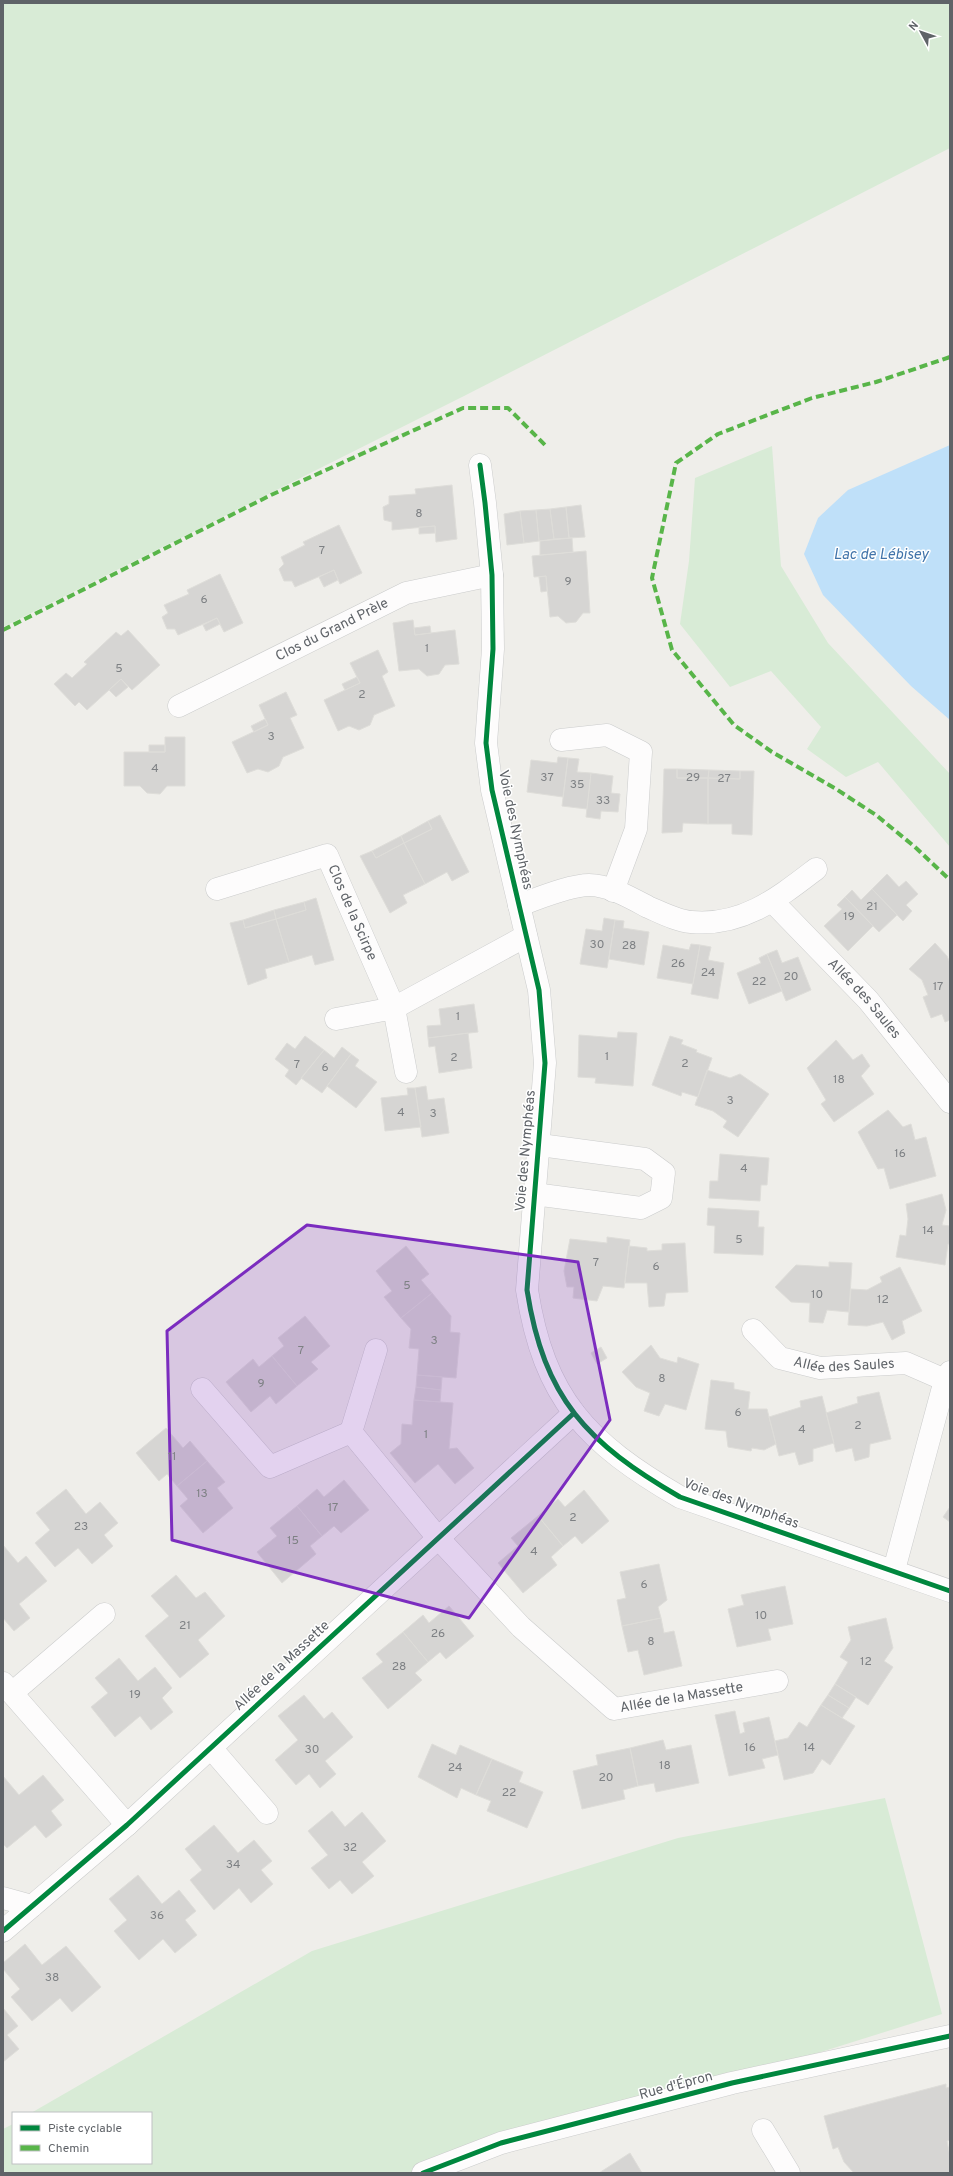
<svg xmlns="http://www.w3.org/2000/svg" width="953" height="2176" viewBox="0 0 953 2176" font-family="Overpass,sans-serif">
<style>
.green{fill:#d8ebd6}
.water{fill:#bfe0f9}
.building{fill:#d6d5d3;stroke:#deddd9}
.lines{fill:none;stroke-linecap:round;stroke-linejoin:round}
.minor-casing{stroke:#cbcccc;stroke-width:23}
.minor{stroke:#fdfcfc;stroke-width:22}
.quiet{stroke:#58b549;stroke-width:4;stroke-dasharray:8 4;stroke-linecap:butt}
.cycleway-casing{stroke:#fff;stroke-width:8}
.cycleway{stroke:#00873e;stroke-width:5}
.marked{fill:#7b2cbf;fill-opacity:0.2;stroke:#7b2cbf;stroke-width:3;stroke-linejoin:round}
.labels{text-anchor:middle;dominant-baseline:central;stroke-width:3;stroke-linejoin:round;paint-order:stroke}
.number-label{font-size:12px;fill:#7e8184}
.street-label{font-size:14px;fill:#5f6368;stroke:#fff}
.water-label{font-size:15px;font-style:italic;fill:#4174aa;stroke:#fff}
</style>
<rect width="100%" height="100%" fill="#efeeea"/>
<path class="green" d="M3,3H950V148L464,396L3,627Z
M772,446L781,566L828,643L950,774V847L878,762L846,777L807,749L821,727L771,671L730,687L680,624L689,561L695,478Z
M885,1798L942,2014L436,2173H3V2129L13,2124V2163H151V2113H31L312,1951L678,1838Z"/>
<path class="water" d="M950,445V720L911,686L823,595L804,554L818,518L848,490Z"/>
<path class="building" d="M452,485L457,539L436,542L435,526L392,530V522L384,520L383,507L389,504V496L416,494L415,489Z
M581,505L585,537L569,538L566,507Z
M566,507L569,538L554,539L550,509Z
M550,509L554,539L539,541L536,510Z
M536,510L539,541L524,543L520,511Z
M520,511L524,543L507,545L504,514Z
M339,525L362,573L340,584L334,570L295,587L292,581H284L279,569L284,564L281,557L305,545L303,542Z
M435,526V533L419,534V527Z
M572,538L573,552L540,555V541Z
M586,551L590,613H583L576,622L566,623L558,616L550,617L546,576L534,577L532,556Z
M334,570L338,580L324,587L319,577Z
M220,574L243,623L224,632L217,618L178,635L175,629H167L162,617L168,613L164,605L189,594L187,590Z
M546,576L547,591L541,592L539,577Z
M217,618L220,624L206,631L203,625Z
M413,620L415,635L455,630L459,664L445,665L439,674L427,676L419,669L399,671L393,623Z
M430,626L431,633L415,635L414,628Z
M128,630L160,665L132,690L121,679L87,710L79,702L75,706L54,684L66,673L72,678L87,664L84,662L116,632L121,636Z
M378,650L388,672L382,676L395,706L374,715L370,725L359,730L349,726L338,731L324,700L360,683L350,663Z
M357,677L360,683L345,690L342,684Z
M121,679L128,687L116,697L109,690Z
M286,692L297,715L290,718L304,748L283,757L279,766L268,772L258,769L247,773L232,742L268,725L259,705Z
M265,719L268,725L254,732L251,726Z
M165,737H185V786H167L160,794L147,793L140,786H124V752H165Z
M149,745H165V752H149Z
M558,757L568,758L563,797L527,792L531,760L557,763Z
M568,758L579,759L577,772L591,773L587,809L562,806Z
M664,769H677V778H708V824L683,823L682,832L662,833Z
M677,769L709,770L708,778H677Z
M709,770L740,771V779L708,778Z
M740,771H754L752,835L732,834V824H708V778L740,779Z
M591,773L613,776L611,793L620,794L618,812L601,811L600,819L586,817Z
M440,815L469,872L452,881L447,872L425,884L404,843L432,829L428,821Z
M428,821L432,829L404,843L401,836Z
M401,836L404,843L376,858L372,851Z
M404,843L425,884L403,895L407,903L390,913L360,856L372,851L376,858Z
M887,874L899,887L906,881L918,894L906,905L912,911L903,921L872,889Z
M872,889L897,915L879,932L845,897L852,890L861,900Z
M845,897L873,926L848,951L824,926L842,909L837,905Z
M316,898L334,960L315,965L312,955L289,962L276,919L306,910L304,902Z
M304,902L306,910L276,919L274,910Z
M274,910L276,919L245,928L243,920Z
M604,918L615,920L607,968L580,964L586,929L602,931Z
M276,919L289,962L265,969L267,978L248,985L230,923L243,920L245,928Z
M615,920L624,921L623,928L649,932L644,965L609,959Z
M935,943L947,956L950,963V1020L945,1022L942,1014L931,1018L923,997L928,995L922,980L909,969Z
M691,944L700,945L693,984L657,978L663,945L689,950Z
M700,945L711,947L708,960L724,963L718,999L691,994Z
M777,950L782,963L798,957L811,990L786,1001L767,954Z
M767,954L782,991L749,1004L737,973L761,963L759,958Z
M474,1004L478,1032L428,1038L427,1026L441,1025L439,1009Z
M618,1032L637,1033L633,1086L595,1083L596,1078L578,1077L579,1035L617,1038Z
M468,1033L472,1068L439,1073L435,1046L429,1047L428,1038Z
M305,1036L324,1050L296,1085L285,1076L289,1070L275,1059L287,1043L295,1049Z
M670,1036L683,1040L681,1044L697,1050L696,1052L712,1058L698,1097L682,1092L681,1096L652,1085Z
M836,1040L853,1060L862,1054L870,1066L861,1076L874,1094L834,1122L821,1104L826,1100L807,1068Z
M342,1047L351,1054L322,1093L301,1078L324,1050L334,1058Z
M351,1054L359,1060L355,1066L377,1082L356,1108L327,1086Z
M707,1070L730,1078L740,1074L769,1094L738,1137L723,1127L727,1121L713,1111L695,1105Z
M426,1086L428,1100L444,1098L449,1133L422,1137L415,1088Z
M407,1088H415L421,1127L385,1131L381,1098L408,1095Z
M888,1110L903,1127L911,1124L915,1140L926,1137L936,1176L890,1189L884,1168L878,1169L858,1132Z
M720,1154L769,1158L767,1185H761L760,1201L709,1198L710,1181H718Z
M942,1194L946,1210L942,1225L950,1226V1244H948L945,1265L896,1257L900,1235L906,1236L908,1219L906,1204Z
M708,1208L759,1211L758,1227H764L763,1255L714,1253L715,1226L707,1225Z
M607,1237L630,1240L624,1288L603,1286L597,1301L573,1298L574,1287H567L564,1271L570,1239L607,1243Z
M685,1243L688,1292L666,1293L664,1306L649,1307L647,1283H625L629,1246L647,1248V1251L662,1250V1244Z
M406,1246L429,1274L421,1280L432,1293L401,1318L384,1297L392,1291L376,1271Z
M829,1262L852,1263L849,1312L827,1310L823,1323L809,1322L810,1303L791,1302L775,1287L796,1265L829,1267Z
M900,1267L922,1311L902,1321L905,1333L892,1340L883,1322L867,1326L848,1325L851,1289L867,1290L882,1282L880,1277Z
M432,1293L451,1316L450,1332L460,1333L456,1378L417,1375L419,1349L409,1348L411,1329L401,1318Z
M305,1316L330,1346L311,1362L318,1369L297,1386L272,1356L284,1346L278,1338Z
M651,1345L660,1358L677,1363L678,1357L699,1364L686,1410L665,1404L659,1416L644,1411L650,1393L636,1387L622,1372Z
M601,1347L607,1358L597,1364L591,1353Z
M272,1356L297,1386L276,1404L270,1396L251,1412L226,1382L253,1359L259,1367Z
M417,1375L442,1377L441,1390L416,1387Z
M711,1380L734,1383V1389L750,1392L748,1409H767L776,1444L764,1450L752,1448L751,1451L728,1447L726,1431L705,1429Z
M416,1387L441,1390L440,1402L414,1400Z
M879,1392L891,1439L870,1444L869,1457L855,1461L852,1448L836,1452L826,1413L858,1403L857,1397Z
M822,1396L834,1443L813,1449V1461L799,1465L795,1452L779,1456L769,1417L801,1407L800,1401Z
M414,1400L453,1403L449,1449L457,1448L474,1468L455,1484L438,1464L415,1483L390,1453L401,1444L402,1424L412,1425Z
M166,1428L183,1448L190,1441L207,1461L177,1486L167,1474L159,1481L136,1453Z
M207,1461L225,1482L217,1488L233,1508L203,1533L180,1506L188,1499L177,1486Z
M344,1480L369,1510L341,1533L334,1526L322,1536L297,1506L317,1489L324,1497Z
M66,1489L86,1514L100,1502L118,1523L104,1535L113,1546L92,1564L78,1548L55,1567L35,1543L50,1530L36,1513Z
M584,1490L609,1521L582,1544L575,1536L563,1546L538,1516L558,1499L565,1507Z
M297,1506L322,1536L310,1546L316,1554L282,1583L257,1552L277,1536L270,1528Z
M950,1507V1522L943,1517Z
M538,1516L563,1546L551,1557L557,1565L523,1593L498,1563L518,1546L511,1538Z
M3,1545L18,1563L26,1556L47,1581L19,1604L30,1618L14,1631L3,1618Z
M659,1564L667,1600L658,1607L661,1618L622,1626L617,1600L626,1598L620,1572Z
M176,1575L196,1598L205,1592L225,1616L198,1640L209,1654L180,1678L145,1636L169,1616L151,1596Z
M785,1586L793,1624L768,1629L771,1640L737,1647L728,1609L744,1605L741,1595Z
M449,1606L474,1636L446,1659L440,1652L428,1662L403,1632L423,1615L429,1623Z
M661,1618L664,1633L674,1631L682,1666L644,1675L638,1650L628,1652L622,1626Z
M886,1618L893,1648L884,1661L893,1667L868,1705L835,1684L848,1662L840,1657L851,1640L848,1627Z
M403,1632L428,1662L415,1673L422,1680L388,1709L362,1678L383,1662L376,1654Z
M119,1658L138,1681L155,1667L172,1688L162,1698L173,1712L151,1730L140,1716L115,1737L91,1707L108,1693L95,1678Z
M835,1684L856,1697L849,1708L828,1695Z
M304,1695L324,1719L332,1712L353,1737L325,1761L336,1774L320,1788L309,1774L296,1785L275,1760L298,1740L278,1716Z
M828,1695L849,1708L842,1718L821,1705Z
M821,1705L855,1726L830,1765L822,1759L813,1773L784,1780L775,1741L788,1738L799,1722L807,1727Z
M735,1711L740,1734L745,1732L743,1723L769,1717L778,1755L762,1759L765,1768L729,1776L715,1715Z
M663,1740L666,1750L691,1745L699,1783L656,1792L654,1783L638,1786L630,1748Z
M432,1744L456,1755L460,1745L492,1759L476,1795L461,1788L457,1798L418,1777Z
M630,1748L638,1786L623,1790L625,1799L582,1809L573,1771L598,1765L596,1755Z
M492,1759L523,1772L519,1782L543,1792L527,1828L487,1811L491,1801L476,1795Z
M43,1775L64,1800L51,1811L62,1825L46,1838L35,1825L7,1848L3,1844V1776L19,1795Z
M332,1811L345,1827L362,1812L386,1841L362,1862L374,1876L352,1894L340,1880L329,1889L311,1868L328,1855L308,1831Z
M214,1825L238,1853L254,1840L272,1861L261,1870L273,1884L251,1903L239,1888L214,1910L190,1880L202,1870L185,1849Z
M138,1875L162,1904L179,1890L196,1911L185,1920L197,1935L175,1953L163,1939L139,1960L114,1931L127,1920L109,1899Z
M25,1944L42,1965L66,1946L101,1987L72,2012L60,1998L32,2021L11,1997L20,1989L3,1969V1963Z
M3,2008L18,2026L7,2035L19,2049L3,2062Z
M946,2084V2088L950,2087V2140L947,2141L950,2156V2173H854L844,2162L838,2147L833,2149L824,2116Z
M630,2153L642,2173H599Z"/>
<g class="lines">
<defs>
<g id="minor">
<path d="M480,465L485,503L492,575L493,649L486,743L492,790L539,990L545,1063L527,1290C544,1399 587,1443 680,1497L950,1591"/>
<path id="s1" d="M179,706L406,593L492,575"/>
<path d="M561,740L607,735L641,752L636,829L613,891"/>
<path id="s2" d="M217,889L327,855L394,1008L526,936"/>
<path id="s3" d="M773,902L868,1000L950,1102"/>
<path d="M519,905C537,899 570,885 589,885C609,885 631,898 648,907C662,913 677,921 691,922C742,927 778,898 816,869"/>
<path d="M336,1019L394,1008L406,1072"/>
<path d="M534,1194L641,1208L661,1198L664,1173L645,1159L540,1145"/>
<path id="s4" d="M753,1330L780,1358L820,1368L906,1363L945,1380"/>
<path id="s5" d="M376,1350L351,1432L438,1538L521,1627L614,1709L777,1681"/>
<path d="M202,1389L270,1467L351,1432"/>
<path d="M894,1570L945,1380L950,1372"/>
<path d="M3,1683L127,1825"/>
<path d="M12,1693L104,1614"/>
<path d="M211,1748L267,1813"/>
<path d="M3,1898L32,1906"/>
<path d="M3,1931L127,1825L574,1413"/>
<path d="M763,2130L789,2173"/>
<path d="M423,2173L501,2143L732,2083L950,2036"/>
</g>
</defs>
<use href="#minor" class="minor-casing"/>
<use href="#minor" class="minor"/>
<path class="quiet" d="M950,357L876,382L812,398L718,434L676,463L652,578L672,650L734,725L772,752L836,789L876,815L915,847L950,880
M3,630L271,495L463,408H508L546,446"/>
<defs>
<path id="cycleway" d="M480,465L485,503L492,575L493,649L486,743L492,790L539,990L545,1063L527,1290C544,1399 587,1443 680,1497L950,1591
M3,1931L127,1825L574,1413
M423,2173L501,2143L732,2083L950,2036"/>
</defs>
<use href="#cycleway" class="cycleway-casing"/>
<use href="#cycleway" class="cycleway"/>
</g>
<path class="marked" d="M307,1225L578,1262L610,1420L469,1618L172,1540L167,1331Z"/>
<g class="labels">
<g class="number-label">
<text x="419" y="514">8</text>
<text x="322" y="551">7</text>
<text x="568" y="582">9</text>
<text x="204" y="600">6</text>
<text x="427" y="649">1</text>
<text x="119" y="669">5</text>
<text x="362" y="695">2</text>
<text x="271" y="737">3</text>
<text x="155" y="769">4</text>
<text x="547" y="778">37</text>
<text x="693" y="778">29</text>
<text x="724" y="779">27</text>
<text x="577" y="785">35</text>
<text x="603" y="801">33</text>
<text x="872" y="907">21</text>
<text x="849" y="917">19</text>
<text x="597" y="945">30</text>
<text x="629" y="946">28</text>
<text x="678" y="964">26</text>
<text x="708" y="973">24</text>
<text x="791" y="977">20</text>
<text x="759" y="982">22</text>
<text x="938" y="987">17</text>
<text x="458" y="1017">1</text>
<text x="607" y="1057">1</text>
<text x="454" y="1058">2</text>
<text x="685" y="1064">2</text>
<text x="297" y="1065">7</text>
<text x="325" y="1068">6</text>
<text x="839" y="1080">18</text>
<text x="730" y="1101">3</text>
<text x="401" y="1113">4</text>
<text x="433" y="1114">3</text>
<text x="900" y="1154">16</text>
<text x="744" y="1169">4</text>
<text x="928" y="1231">14</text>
<text x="739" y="1240">5</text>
<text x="596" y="1263">7</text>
<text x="656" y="1267">6</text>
<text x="407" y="1286">5</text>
<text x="817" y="1295">10</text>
<text x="883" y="1300">12</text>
<text x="434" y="1341">3</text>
<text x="301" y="1351">7</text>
<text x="662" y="1379">8</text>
<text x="261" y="1384">9</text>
<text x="738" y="1413">6</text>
<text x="858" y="1426">2</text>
<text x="802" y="1430">4</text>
<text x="426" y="1435">1</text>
<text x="172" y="1457">11</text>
<text x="202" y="1494">13</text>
<text x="333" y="1508">17</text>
<text x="573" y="1518">2</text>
<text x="81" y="1527">23</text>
<text x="293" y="1541">15</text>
<text x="534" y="1552">4</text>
<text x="644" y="1585">6</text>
<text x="761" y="1616">10</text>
<text x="185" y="1626">21</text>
<text x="438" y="1634">26</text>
<text x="651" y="1642">8</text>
<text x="866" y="1662">12</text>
<text x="399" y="1667">28</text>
<text x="135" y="1695">19</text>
<text x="750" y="1748">16</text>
<text x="809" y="1748">14</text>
<text x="312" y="1750">30</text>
<text x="665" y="1766">18</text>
<text x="455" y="1768">24</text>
<text x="606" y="1778">20</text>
<text x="509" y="1793">22</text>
<text x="350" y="1848">32</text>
<text x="233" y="1865">34</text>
<text x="157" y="1916">36</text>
<text x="52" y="1978">38</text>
</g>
<g class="street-label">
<text stroke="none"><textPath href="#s1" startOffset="171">Clos du Grand Prèle</textPath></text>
<text transform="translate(515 830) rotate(78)">Voie des Nymphéas</text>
<text stroke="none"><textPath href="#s2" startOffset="178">Clos de la Scirpe</textPath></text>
<text stroke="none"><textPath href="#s3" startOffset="133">Allée des Saules</textPath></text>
<text transform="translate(526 1151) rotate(-85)">Voie des Nymphéas</text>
<text stroke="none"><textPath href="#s4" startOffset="104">Allée des Saules</textPath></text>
<text transform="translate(741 1504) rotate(20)">Voie des Nymphéas</text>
<text transform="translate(282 1666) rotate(-43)">Allée de la Massette</text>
<text stroke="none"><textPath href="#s5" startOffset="537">Allée de la Massette</textPath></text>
<text transform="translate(676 2086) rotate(-15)">Rue d'Épron</text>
</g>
<g class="water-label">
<text x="881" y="555">Lac de Lébisey</text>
</g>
</g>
<rect width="953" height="2176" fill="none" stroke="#5f6368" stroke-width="8"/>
<rect x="12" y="2112" width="140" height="52" fill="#ffffff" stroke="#bfc1c3"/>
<rect x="20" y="2125" width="20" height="6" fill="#00873e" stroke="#bfc1c3"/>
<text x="48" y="2132" font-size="12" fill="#5f6368">Piste cyclable</text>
<rect x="20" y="2145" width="20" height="6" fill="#58b549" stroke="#bfc1c3"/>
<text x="48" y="2152" font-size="12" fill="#5f6368">Chemin</text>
<g transform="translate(921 32) rotate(310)" stroke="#ffffff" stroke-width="3" paint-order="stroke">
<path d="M0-3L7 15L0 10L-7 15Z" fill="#5f6368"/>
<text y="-6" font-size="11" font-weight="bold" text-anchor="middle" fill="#5f6368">N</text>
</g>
</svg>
